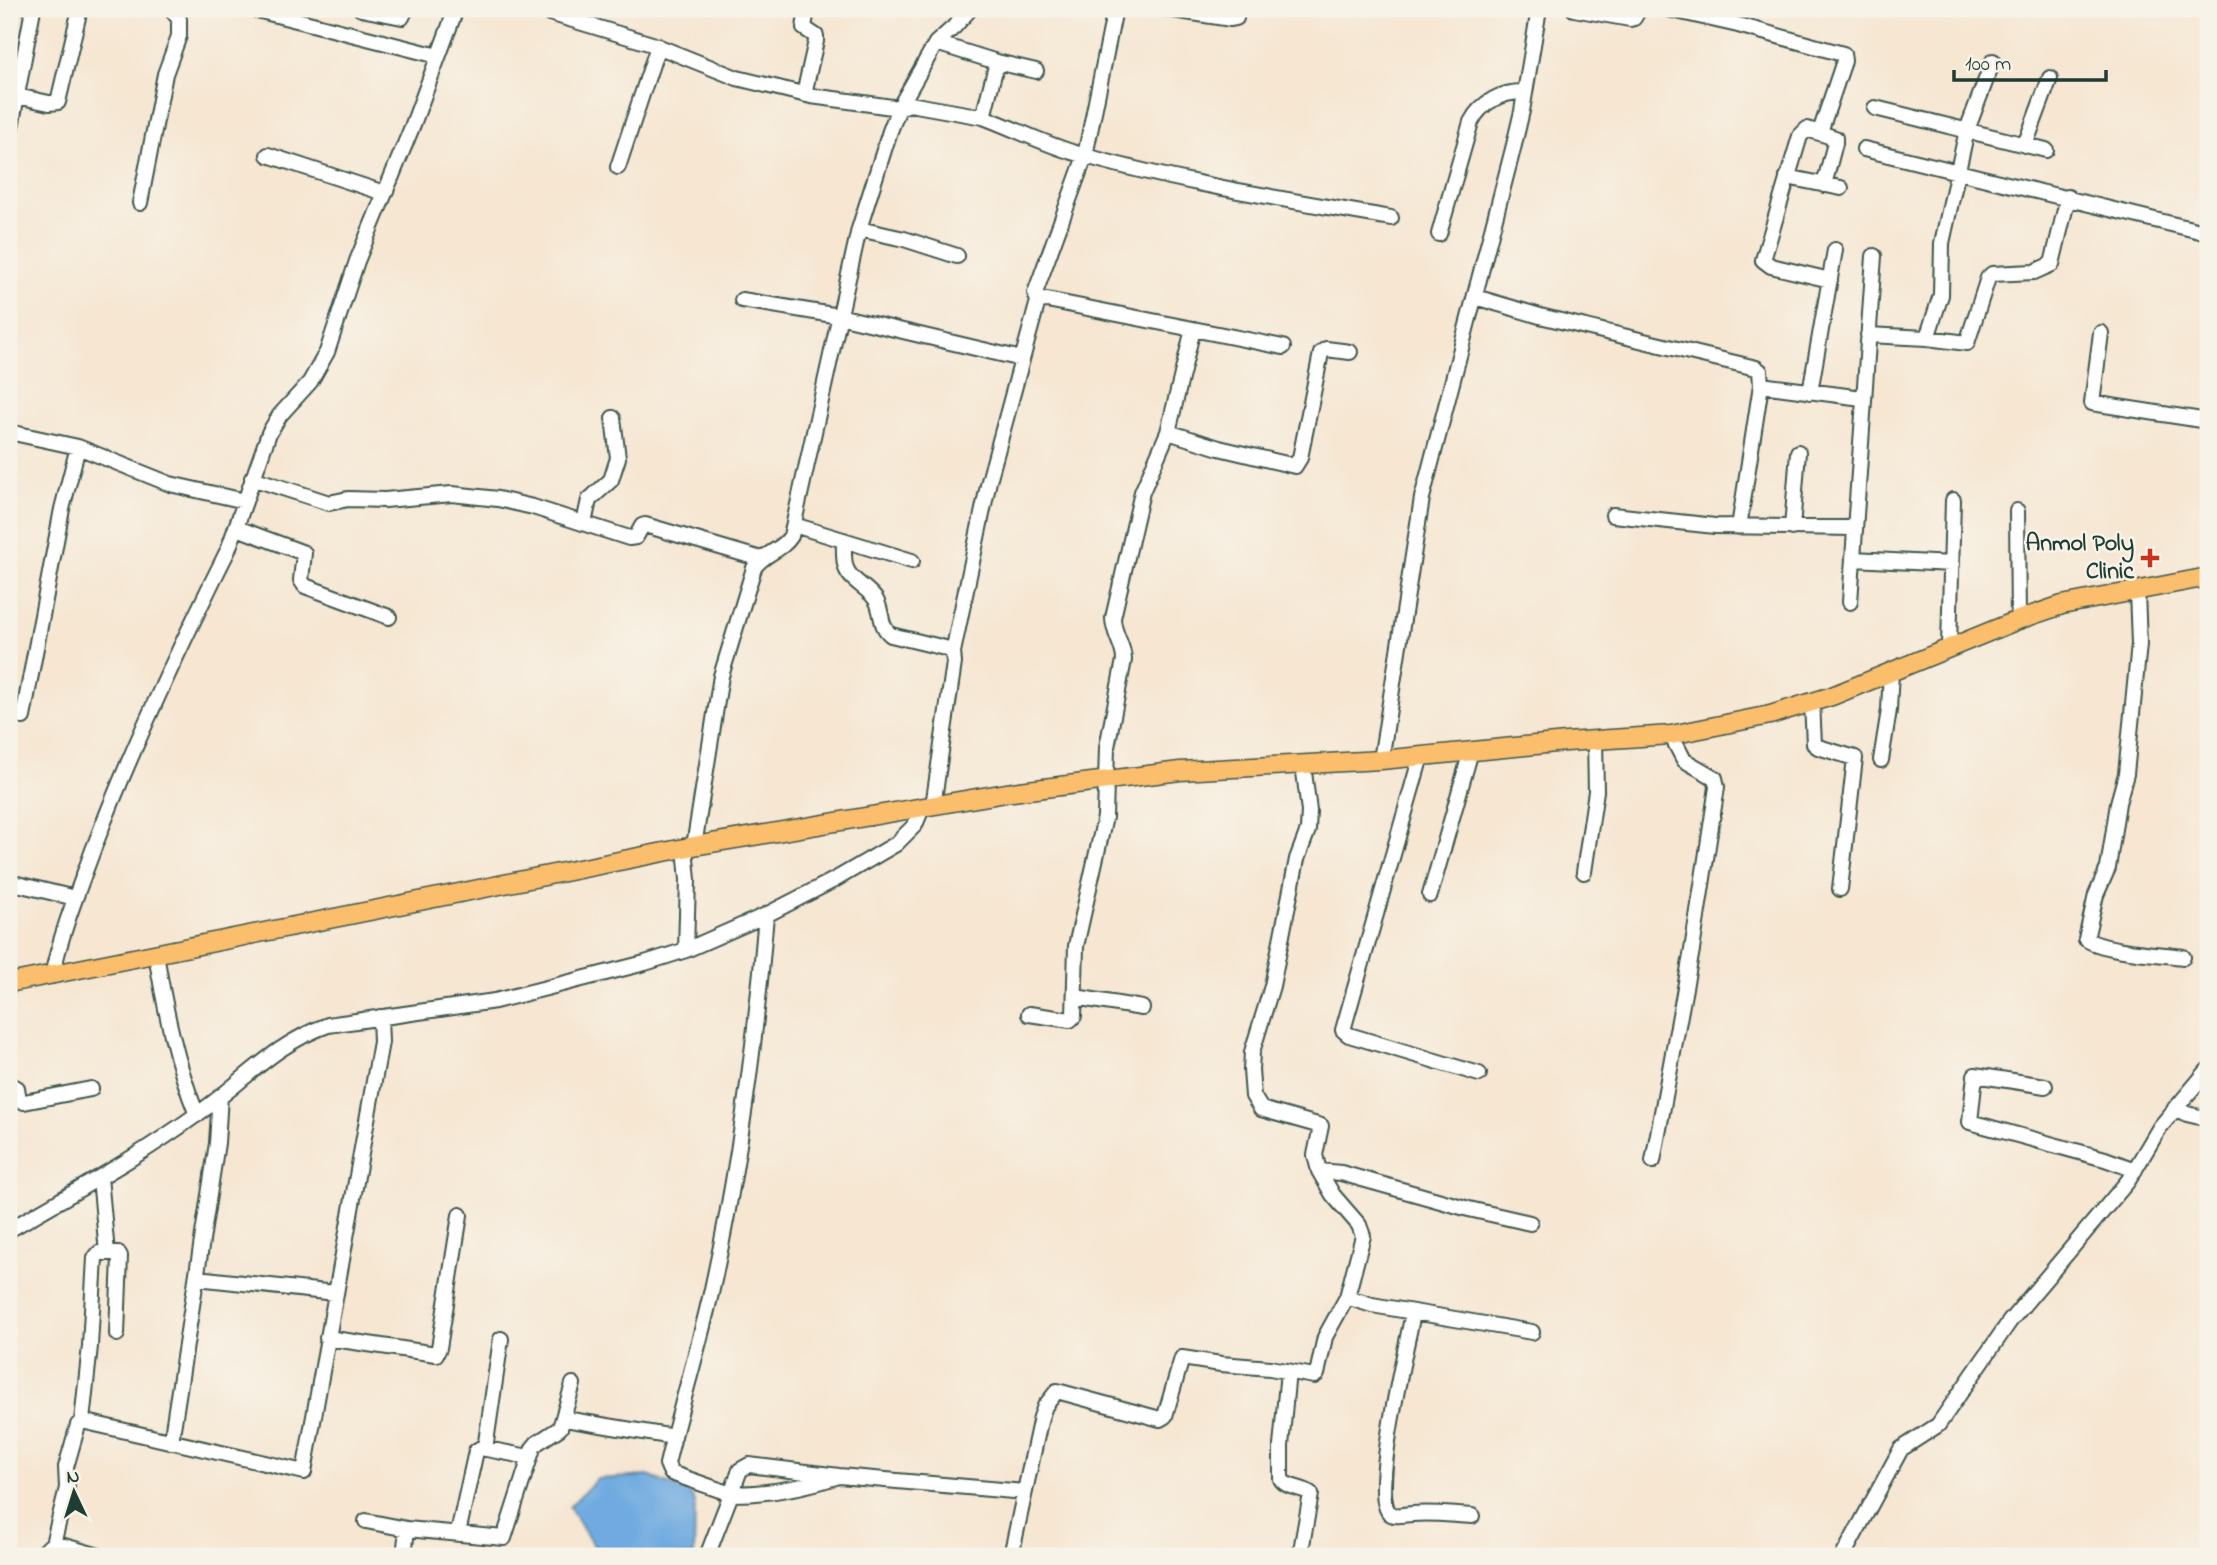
<svg xmlns="http://www.w3.org/2000/svg" width="2217" height="1565" viewBox="0 0 2217 1565" font-family="'Indie Flower',sans-serif">
<style>
.water{fill:#70aae0;stroke:#48748a;stroke-width:2}
.lines{fill:none;stroke-linecap:round;stroke-linejoin:round}
.minor-casing{stroke:#3f564c;stroke-width:18}
.major-casing{stroke:#3f564c;stroke-width:21}
.minor{stroke:#fff;stroke-width:14}
.major{stroke:#fabe6d;stroke-width:18}
.poi-dot{fill:#c8321e;stroke:#f7f3e8;stroke-width:2.5}
.labels{text-anchor:middle;dominant-baseline:central;stroke-width:5;stroke-linejoin:round;paint-order:stroke}
.poi-label{font-size:24px;font-weight:bold;fill:#1f3d34;stroke:#f7f3e8;text-anchor:end}
</style>
<rect width="100%" height="100%" fill="#f7f3e8"/>
<filter id="ink" filterUnits="userSpaceOnUse"><feTurbulence type="fractalNoise" baseFrequency=".0143" numOctaves="2"/><feDisplacementMap in="SourceGraphic" scale="14" xChannelSelector="R" yChannelSelector="G"/><feConvolveMatrix kernelMatrix="1 2 1 2 8 2 1 2 1" color-interpolation-filters="sRGB"/></filter>
<filter id="wash" filterUnits="userSpaceOnUse"><feTurbulence type="fractalNoise" baseFrequency=".00686" numOctaves="4" result="noise"/><feDisplacementMap in="SourceGraphic" scale="28" xChannelSelector="R" yChannelSelector="G"/><feGaussianBlur stdDeviation="1.57" result="paint"/><feColorMatrix in="noise" values="0 0 0 0 0 0 0 0 0 0 0 0 0 0 0 0 0 1.4 0 .05"/><feComposite in="paint" operator="in"/></filter>
<g filter="url(#wash)">
<rect width="100%" height="100%" fill="#f6e6d2"/>
<path class="water" d="M648,1476L689,1492L695,1502L694,1556H603L593,1545L569,1507L597,1479Z"/>
</g>
<g filter="url(#ink)">
<g class="lines">
<defs>
<path id="minor" d="M253,9L438,56
M361,9L402,17L406,9
M536,9L652,44L737,78L811,96L849,101L899,108L910,104L983,117
M1167,9L1231,19L1236,18L1237,9
M1574,9L1630,19L1634,18L1639,9
M1668,9L1738,25L1843,54L1844,61L1820,132
M936,43L997,62L983,117C1013,128 1042,143 1072,152C1176,183 1284,199 1391,218
M997,62L1036,71
M804,94L816,41V36L804,28L807,9
M17,96L49,103L58,102L80,9
M1875,108L2046,150
M9,138L33,9
M2025,145L2050,78
M1864,149L2208,233
M268,155L384,193
M618,167L658,46
M1787,177L1841,188
M1824,185L1835,143V138L1807,129L1800,136L1763,260L1771,266L1830,280
M140,203L165,74L179,36V19L171,9
M859,229L904,239L957,256
M1439,234L1471,122C1481,102 1503,91 1525,92
M1475,297L1540,316L1756,368L1760,371L1761,385L1739,527
M742,300L839,316L1022,359
M1038,301L1035,293L1085,156L1115,9
M2101,333L2092,403L2208,421
M1868,335L1927,338L1967,343L1988,278L1992,274L2034,272L2052,264L2068,197
M1927,338L1941,295L1942,243L1967,130L1993,61
M1761,385L1862,398
M1810,392L1835,250
M9,432L78,447L170,484L245,501
M1168,432L1219,448L1295,466L1300,458L1321,353L1326,349L1350,352
M252,478L329,503L348,499L385,500L452,494L498,499L533,507L629,538L636,537L642,526L645,525L761,559
M2017,511L2018,620
M1613,515L1715,526L1855,528
M584,523L589,500L611,480L618,458L613,418
M794,525L912,561
M237,528L304,553L301,580L305,586L389,617
M1792,528L1798,452
M844,540C844,549 843,559 846,568C850,581 869,588 876,600C883,612 879,626 891,635L945,648L953,652L954,663L933,806
M1853,559L1952,564
M2137,591L2139,644L2126,774L2118,803L2108,868L2096,895L2086,939C2103,951 2160,954 2183,957
M1850,602L1874,256
M1949,647L1953,500
M953,652L989,481L1038,301L1047,300L1283,347
M1812,702L1814,744L1818,747L1855,758L1840,889
M23,717L62,509L78,447
M1421,756L1343,1030L1349,1035L1479,1074
M1381,760L1422,498L1513,149L1522,111L1539,9
M1881,760L1889,710L1891,671
M694,846L721,676L754,568C763,553 782,551 791,536L859,229L890,131L899,108L936,43L954,27L970,9
M685,848L688,880L686,950
M1584,872L1596,791L1595,740
M9,882L75,898
M1430,895L1471,751
M156,954C165,1009 176,1063 197,1115
M52,976C61,933 78,891 93,850C132,747 179,648 228,550L269,433L280,415L310,382L327,352L357,261L412,127L456,9
M1075,997L1142,1008
M1029,1014L1070,1020L1074,1016L1076,946L1105,817L1107,747L1124,660C1124,645 1113,634 1113,618L1142,492L1168,432L1193,329
M9,1084L17,1088L19,1100L24,1102L91,1089
M2045,1086L1975,1075L1970,1122L2105,1159L2135,1170
M2175,1108L2187,1114L2208,1119
M1653,1161L1692,950L1717,787L1715,778L1684,760L1671,735
M1319,1171L1341,1173L1469,1209L1530,1223
M9,1230C72,1193 137,1158 196,1115C243,1083 272,1045 328,1025L495,1001L645,963L686,950L766,915L836,879L896,844L915,825L922,808
M107,1253H118L120,1256L117,1334
M197,1278L335,1293
M1347,1297L1372,1305L1532,1332
M1413,1313C1408,1341 1368,1501 1391,1514C1396,1517 1406,1514 1412,1514C1432,1512 1452,1515 1472,1516
M327,1338L436,1354L439,1348L460,1215
M1288,1371L1281,1446V1479C1287,1489 1302,1486 1311,1494L1300,1556
M565,1419L674,1437
M82,1421L304,1472L381,1042L380,1017
M171,1442L217,1143L220,1096
M485,1449L501,1339
M839,1476C803,1488 769,1494 731,1494L740,1470L749,1465L839,1476L1025,1492
M366,1521L407,1529L504,1538L533,1448L537,1443L560,1428L573,1384
M458,1533L476,1451L481,1448L529,1457
M53,1544L67,1488L66,1467L78,1425L82,1421L90,1346L95,1258L99,1253H107L100,1177
M40,1556L50,1546L57,1544L99,1556
M404,1556L407,1529
M707,1556L731,1494L671,1473L667,1464C681,1405 699,1347 712,1289C739,1166 756,1040 766,915
M1011,1556L1041,1417L1045,1406L1057,1391L1160,1419L1165,1416L1182,1358L1221,1364L1270,1368L1314,1376L1317,1374L1325,1337L1347,1297L1363,1236L1359,1225L1333,1195L1319,1171L1315,1155L1321,1126L1261,1109L1253,1096L1251,1070L1252,1052L1272,986L1297,859L1308,830L1309,811L1303,764
M1843,1556L1901,1449L1938,1425L2010,1321L2128,1181L2160,1127L2208,1070"/>
<path id="major" d="M9,983L694,846L1012,792L1180,771L1381,760L1566,742L1671,735L1770,715L1832,696L2018,620L2062,605L2208,577"/>
</defs>
<use href="#minor" class="minor-casing"/>
<use href="#major" class="major-casing"/>
<use href="#minor" class="minor"/>
<use href="#major" class="major"/>
</g>
</g>
<path class="poi-dot" d="M2146.5 547.5h7v7h7v7h-7v7h-7v-7h-7v-7h7z"/>
<g class="labels">
<g class="poi-label">
<text x="2134" y="544">Anmol Poly<tspan x="2134" dy="28">Clinic</tspan></text>
</g>
</g>
<rect width="2217" height="1565" fill="none" stroke="#f7f3e8" stroke-width="35"/>
<g transform="translate(74 1492) rotate(356)" stroke="#f7f3e8" stroke-width="5" paint-order="stroke">
<path d="M0-5L12 26L0 18L-12 26Z" fill="#1f3d34"/>
<text y="-10" font-size="19" font-weight="bold" text-anchor="middle" fill="#1f3d34">N</text>
</g>
<path d="M1954 70v10h152v-10" fill="none" stroke="#1f3d34" stroke-width="3.5"/>
<text x="1965" y="70" font-size="21" fill="#1f3d34" stroke="#f7f3e8" stroke-width="5" paint-order="stroke">100 m</text>
</svg>
